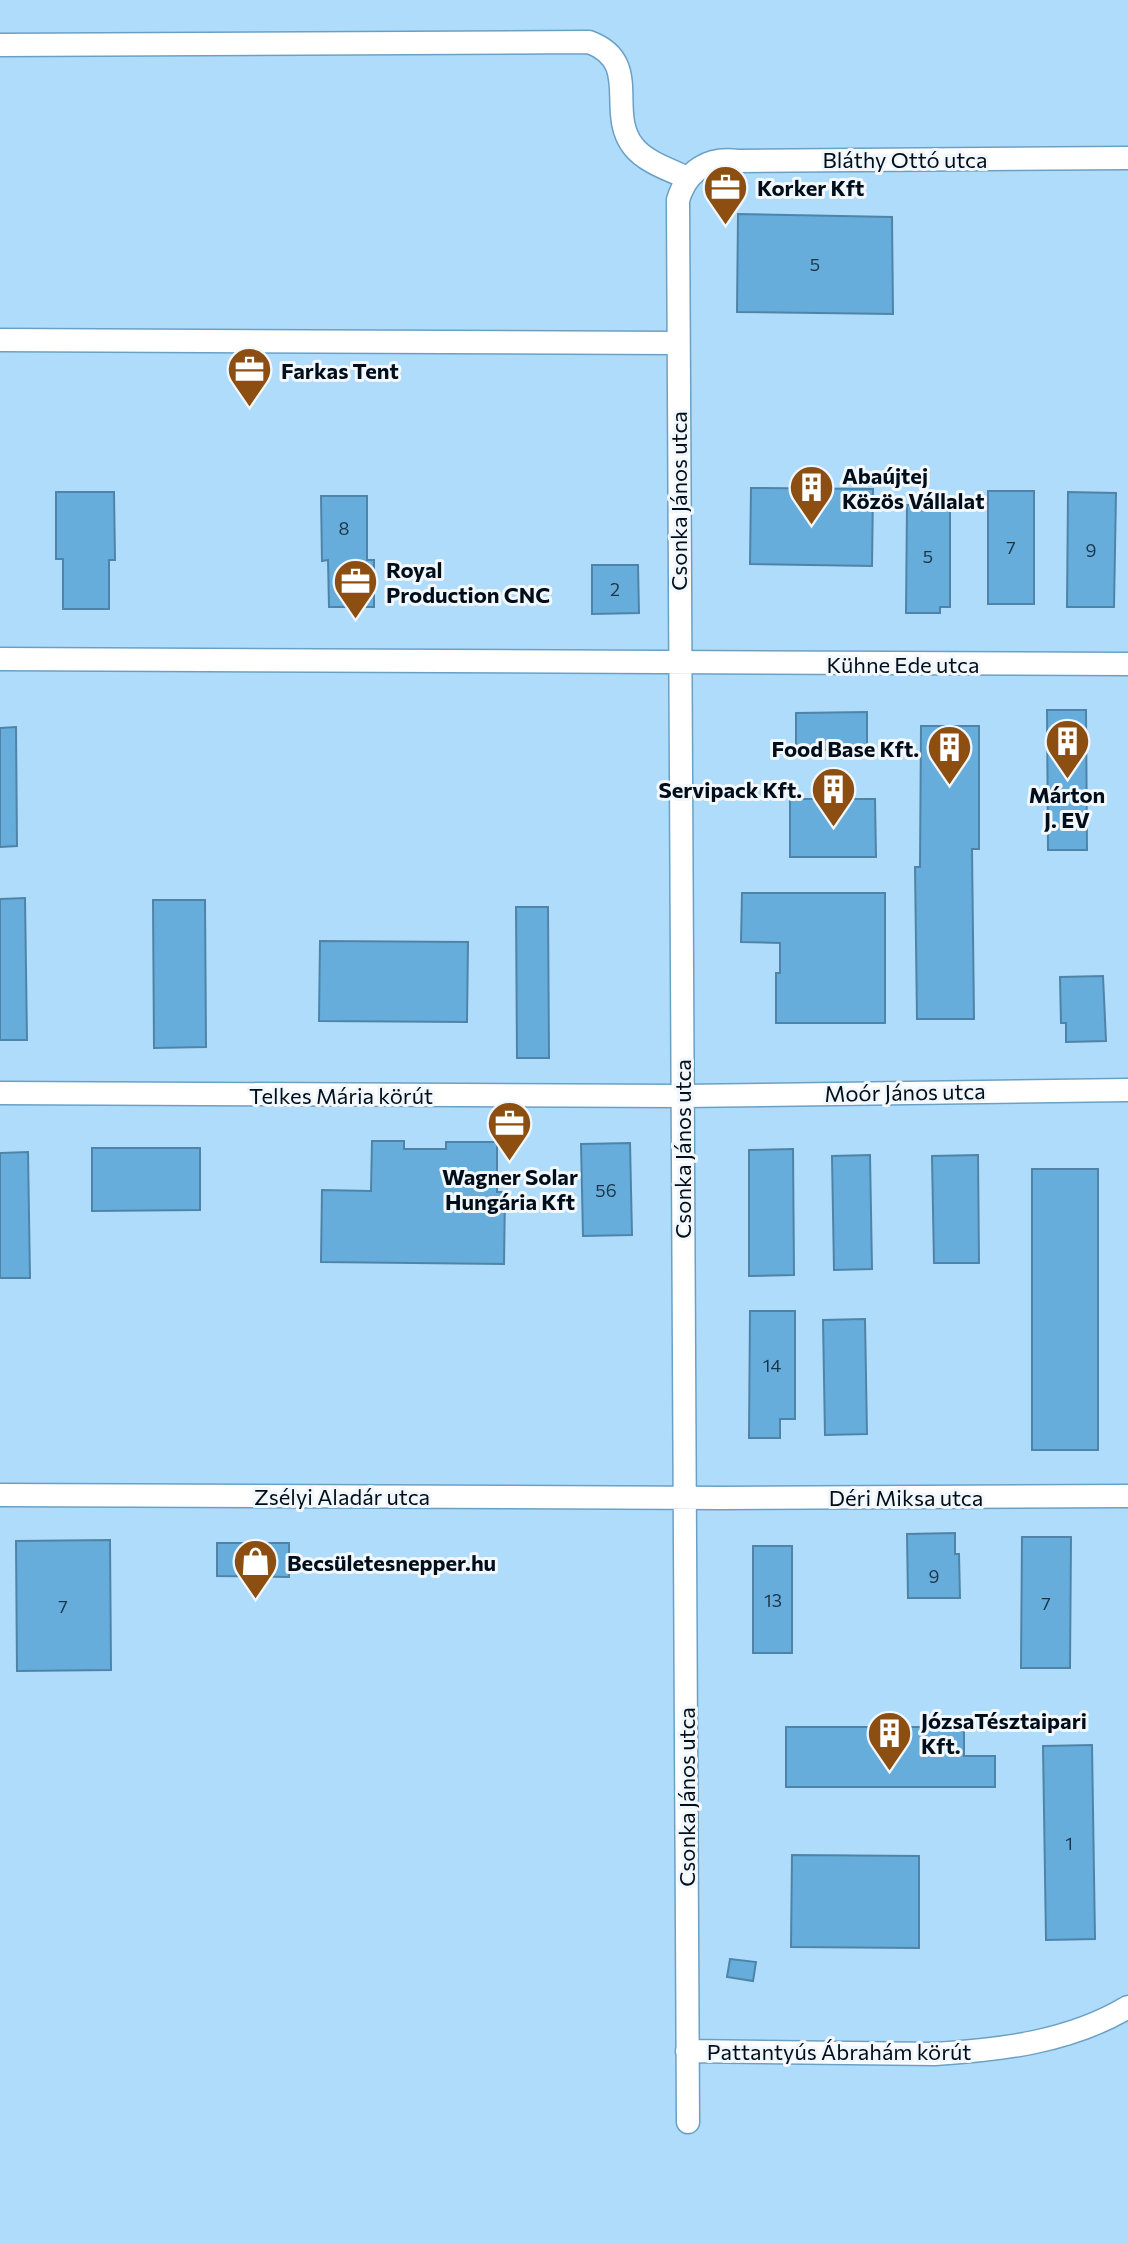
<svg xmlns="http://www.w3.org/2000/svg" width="1128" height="2244" viewBox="0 0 1128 2244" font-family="Commissioner,sans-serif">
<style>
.building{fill:#67addb;stroke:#4f84a8;stroke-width:2}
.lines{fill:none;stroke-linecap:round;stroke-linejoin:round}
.minor-casing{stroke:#6ba0c5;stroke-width:25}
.minor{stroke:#fff;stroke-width:22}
.labels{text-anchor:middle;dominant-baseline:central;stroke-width:6;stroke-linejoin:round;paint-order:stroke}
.number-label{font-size:18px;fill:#1a364b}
.street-label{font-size:22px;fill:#000e1b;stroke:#f2f7fb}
.poi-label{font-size:22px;font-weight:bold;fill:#000e1b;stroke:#f2f7fb;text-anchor:start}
</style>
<rect width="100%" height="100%" fill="#b0dcfb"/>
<path class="building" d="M738,214L892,217L893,314L737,312Z
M751,488L873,489L872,566L750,564Z
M988,491H1034V604H988Z
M56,492H114L115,560H109V609H63V559H56Z
M1068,492L1116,493L1114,607H1067Z
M321,496H367V560H374V607H329L328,560L322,561Z
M907,505H950V607H940V613H906Z
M592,565H638L639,613L592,614Z
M1047,710H1086L1087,850H1048Z
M867,712V750H796V713Z
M921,726H979V849H972L974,1019H917L915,867H920Z
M16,727L17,846L0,847V728Z
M790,799H875L876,857H790Z
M742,893H885V1023H776V973H780V943L741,942Z
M25,898L27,1040H0V899Z
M153,900H205L206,1047L154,1048Z
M516,907H548L549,1058H517Z
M320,941L468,942L467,1022L319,1021Z
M1103,976L1106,1041L1066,1042V1023H1061L1060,977Z
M372,1141H404V1149H446V1142H497V1192H505L504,1264L321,1262L322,1190L371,1191Z
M630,1143L632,1235L583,1236L581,1144Z
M92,1148H200V1210L92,1211Z
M793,1149L794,1275L749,1276V1150Z
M28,1152L30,1278H0V1153Z
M870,1155L872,1269L834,1270L832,1156Z
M978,1155L979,1263H934L932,1156Z
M1032,1169H1098V1450H1032Z
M750,1311H795V1419H780V1438H749Z
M865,1319L867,1434L825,1435L823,1320Z
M955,1533V1554H959L960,1598H908L907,1534Z
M1022,1537H1071L1070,1668H1021Z
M110,1540L111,1670L17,1671L16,1541Z
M217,1543H289V1577L217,1576Z
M753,1546H792V1653H753Z
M786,1727H964V1756H995V1787H786Z
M1092,1745L1095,1939L1046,1940L1043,1746Z
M792,1855L919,1856V1948L791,1947Z
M730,1959L756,1962L753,1981L727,1977Z"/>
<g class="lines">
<defs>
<path id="minor" d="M0,45L589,42C643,62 606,111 633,146C645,162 670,170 688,178
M0,340L677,343
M0,659L1128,664
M0,1093L682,1096L1128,1090
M0,1495L723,1498L1128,1496
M687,2051L935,2054C1000,2050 1070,2042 1128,2007
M688,2122L678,200C687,170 708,157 738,161L1128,158"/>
</defs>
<use href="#minor" class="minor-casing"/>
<use href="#minor" class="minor"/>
</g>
<defs>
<symbol id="office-pin" viewBox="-11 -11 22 30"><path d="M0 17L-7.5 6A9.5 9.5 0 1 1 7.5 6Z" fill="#8c4f11" stroke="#f2f7fb"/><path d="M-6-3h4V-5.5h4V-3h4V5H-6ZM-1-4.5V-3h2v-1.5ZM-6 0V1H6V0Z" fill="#fff"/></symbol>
<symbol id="building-pin" viewBox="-11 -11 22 30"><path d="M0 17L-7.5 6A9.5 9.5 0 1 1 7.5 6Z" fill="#8c4f11" stroke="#f2f7fb"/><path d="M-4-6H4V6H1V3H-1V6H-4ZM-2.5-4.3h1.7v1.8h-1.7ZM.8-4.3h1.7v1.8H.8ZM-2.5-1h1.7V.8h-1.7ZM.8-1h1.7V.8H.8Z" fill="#fff"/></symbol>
<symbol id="shop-pin" viewBox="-11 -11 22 30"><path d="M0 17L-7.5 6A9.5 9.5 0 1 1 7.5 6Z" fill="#8c4f11" stroke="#f2f7fb"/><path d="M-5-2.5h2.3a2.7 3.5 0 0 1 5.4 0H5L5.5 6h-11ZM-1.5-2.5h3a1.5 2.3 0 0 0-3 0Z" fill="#fff"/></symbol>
</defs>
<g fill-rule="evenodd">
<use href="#office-pin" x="700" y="162" width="51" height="69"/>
<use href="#office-pin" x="224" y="344" width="51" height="69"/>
<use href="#building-pin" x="786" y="462" width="51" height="69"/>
<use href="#office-pin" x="330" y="556" width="51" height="69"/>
<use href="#building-pin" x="1042" y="716" width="51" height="69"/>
<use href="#building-pin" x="924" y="722" width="51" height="69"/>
<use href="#building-pin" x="808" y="764" width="51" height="69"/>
<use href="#office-pin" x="484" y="1098" width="51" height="69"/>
<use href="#shop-pin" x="230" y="1536" width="51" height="69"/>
<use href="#building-pin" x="864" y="1708" width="51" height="69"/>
</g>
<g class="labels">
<g class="number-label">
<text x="815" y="264">5</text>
<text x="344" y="528">8</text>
<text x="1011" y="547">7</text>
<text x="1091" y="550">9</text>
<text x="928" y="556">5</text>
<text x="615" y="589">2</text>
<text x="606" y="1190">56</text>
<text x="772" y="1365">14</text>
<text x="934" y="1576">9</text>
<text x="773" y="1600">13</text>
<text x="1046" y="1603">7</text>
<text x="63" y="1606">7</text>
<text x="1069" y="1843">1</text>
</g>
<g class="street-label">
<text x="905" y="159">Bláthy Ottó utca</text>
<text transform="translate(678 501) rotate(-90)">Csonka János utca</text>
<text x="903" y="664">Kühne Ede utca</text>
<text transform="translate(905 1092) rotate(-1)">Moór János utca</text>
<text x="341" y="1095">Telkes Mária körút</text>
<text transform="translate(682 1149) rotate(-90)">Csonka János utca</text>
<text x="342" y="1496">Zsélyi Aladár utca</text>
<text x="906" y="1497">Déri Miksa utca</text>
<text transform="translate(686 1797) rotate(-90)">Csonka János utca</text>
<text x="839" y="2051">Pattantyús Ábrahám körút</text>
</g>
<g class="poi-label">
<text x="757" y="187">Korker Kft</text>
<text x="281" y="370">Farkas Tent</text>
<text x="842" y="475">Abaújtej<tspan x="842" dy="25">Közös Vállalat</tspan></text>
<text x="386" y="569">Royal<tspan x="386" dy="25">Production CNC</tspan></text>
<text x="919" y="748" text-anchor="end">Food Base Kft.</text>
<text x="802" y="789" text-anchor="end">Servipack Kft.</text>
<text x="1067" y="794" text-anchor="middle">Márton<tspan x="1067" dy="25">J. EV</tspan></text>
<text x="510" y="1176" text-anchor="middle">Wagner Solar<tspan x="510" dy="25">Hungária Kft</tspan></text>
<text x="287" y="1562">Becsületesnepper.hu</text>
<text x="921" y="1720">JózsaTésztaipari<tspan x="921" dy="25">Kft.</tspan></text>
</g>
</g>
</svg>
